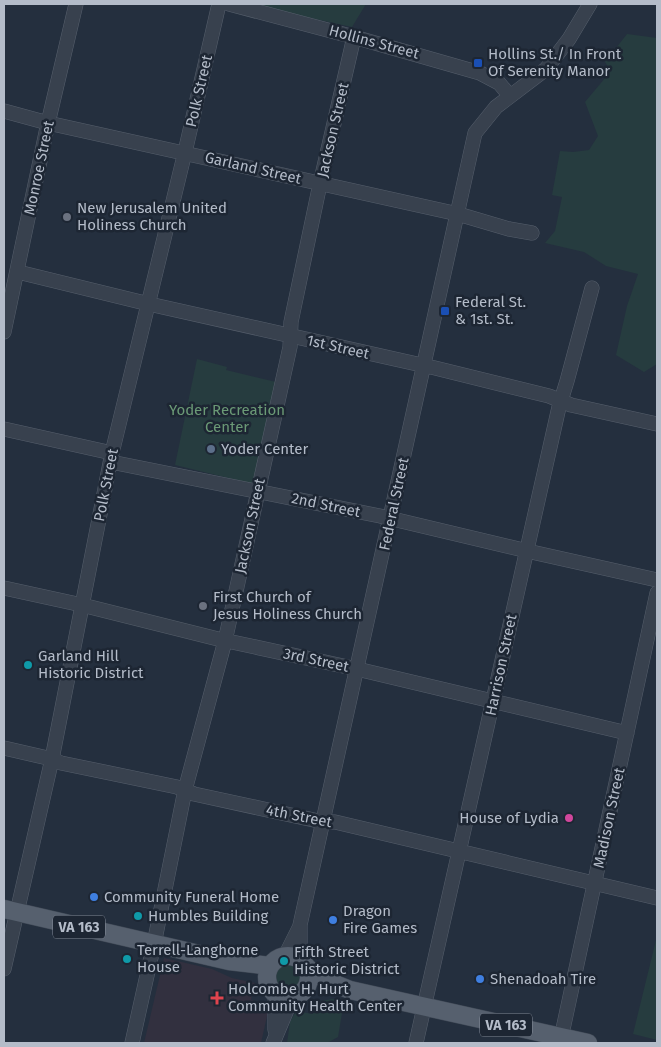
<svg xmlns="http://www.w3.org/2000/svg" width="661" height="1047" viewBox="0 0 661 1047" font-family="'Fira Sans',sans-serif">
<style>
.medical{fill:#32303f}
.green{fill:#263c3f}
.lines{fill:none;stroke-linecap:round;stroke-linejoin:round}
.minor-casing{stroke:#565f6c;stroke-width:15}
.major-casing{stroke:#414a57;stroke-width:19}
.minor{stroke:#38414e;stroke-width:14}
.major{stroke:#56606e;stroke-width:18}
.transit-dot{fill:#1a4fb4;stroke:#1d2633;stroke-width:2}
.worship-dot{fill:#6b7280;stroke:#1d2633;stroke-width:2}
.service-dot{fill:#5c6f8a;stroke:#1d2633;stroke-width:2}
.culture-dot{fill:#0f9aa8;stroke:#1d2633;stroke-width:2}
.hotel-dot{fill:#d1479c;stroke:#1d2633;stroke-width:2}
.shop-dot{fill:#3f7fe0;stroke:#1d2633;stroke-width:2}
.health-dot{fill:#e0444e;stroke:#1d2633;stroke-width:2}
.labels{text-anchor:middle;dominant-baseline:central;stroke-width:5;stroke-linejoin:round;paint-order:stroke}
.shield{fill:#1d2633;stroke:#878f9c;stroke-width:1}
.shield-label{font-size:14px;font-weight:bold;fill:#b4bcc9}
.street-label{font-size:15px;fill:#b4bcc9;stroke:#1d2633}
.poi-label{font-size:15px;fill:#b4bcc9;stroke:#1d2633;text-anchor:start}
.park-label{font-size:15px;fill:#6b9a76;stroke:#1d2633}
</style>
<rect width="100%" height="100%" fill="#242f3e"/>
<path class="medical" d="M164,958L212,969L232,978L255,983L251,1000L267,1004L265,1012H268L261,1043H144Z"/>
<path class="green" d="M246,4H366L352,27Z
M627,34L657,38V364L644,372L616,355L627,306L638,274L606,266L584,252L545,243L555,231L562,197L552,195L560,151L573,152L589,150L598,136L585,102L611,71L605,62Z
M197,359L227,367L226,370L276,382L253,484L175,465Z
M657,936V1040L633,1034Z
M276 977a13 13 0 1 1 26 0a13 13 0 1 1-26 0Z
M332,999L344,1001L338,1037L327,1043H287L290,1022L296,1011L313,1014L315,1002Z"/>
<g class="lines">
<defs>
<path id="minor" d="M229,4L354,37L480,73L499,83L510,96
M4,111L48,123L458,214L509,229L532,233
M18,272L149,304L435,368L549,396L571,405L657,424
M4,332L48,123L76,4
M4,429L112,453
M111,462L380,516L536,553L657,580
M4,588L82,605L218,639L357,669L627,733
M4,748L52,759L61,763L177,787L194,794L323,822H335L657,898
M285,956L299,928
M300,959V925L475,133L496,107L546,69L569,39L590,4
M4,969L52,759L112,453L185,152L219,4
M275,1030V994
M132,1043L154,944L185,790L225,641L290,347L291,322L320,184L354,37
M273,1043L292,998
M416,1043L559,407L567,381L592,288
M560,1043L657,593"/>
<path id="major" d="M4,909L229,961L270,966
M267 977a21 21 0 1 1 42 0a21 21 0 1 1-42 0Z
M307,968L328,981L350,990L588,1043"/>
</defs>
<use href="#minor" class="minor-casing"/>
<use href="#major" class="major-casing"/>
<use href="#minor" class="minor"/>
<use href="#major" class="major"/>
</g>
<g class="transit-dot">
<rect x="473" y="58" width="10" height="10" rx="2.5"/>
<rect x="440" y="306" width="10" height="10" rx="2.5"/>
</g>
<g class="worship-dot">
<circle cx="67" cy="217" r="5"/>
<circle cx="203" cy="606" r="5"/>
</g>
<circle class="service-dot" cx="211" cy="449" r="5"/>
<g class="culture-dot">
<circle cx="28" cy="665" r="5"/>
<circle cx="138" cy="916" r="5"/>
<circle cx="127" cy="959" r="5"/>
<circle cx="284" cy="961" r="5"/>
</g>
<circle class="hotel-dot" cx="569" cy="818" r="5"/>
<g class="shop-dot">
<circle cx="94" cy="897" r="5"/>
<circle cx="333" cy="920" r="5"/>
<circle cx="480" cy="979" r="5"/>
</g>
<path class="health-dot" d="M214.5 990.5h5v5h5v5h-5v5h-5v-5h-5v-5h5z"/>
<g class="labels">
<g class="shield">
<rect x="53" y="915.5" width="52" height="23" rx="4"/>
<rect x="480" y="1013.5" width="52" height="23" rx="4"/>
</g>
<g class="shield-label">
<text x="79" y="927">VA 163</text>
<text x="506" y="1025">VA 163</text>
</g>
<g class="street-label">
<text transform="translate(374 42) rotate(15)">Hollins Street</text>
<text transform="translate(199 91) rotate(-77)">Polk Street</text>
<text transform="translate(333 130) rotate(-77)">Jackson Street</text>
<text transform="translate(39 168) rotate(-78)">Monroe Street</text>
<text transform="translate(253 168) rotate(13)">Garland Street</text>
<text transform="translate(338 347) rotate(13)">1st Street</text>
<text transform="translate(106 485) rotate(-79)">Polk Street</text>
<text transform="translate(394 504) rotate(-78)">Federal Street</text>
<text transform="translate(326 505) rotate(12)">2nd Street</text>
<text transform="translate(250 526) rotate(-78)">Jackson Street</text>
<text transform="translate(316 660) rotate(12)">3rd Street</text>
<text transform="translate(501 665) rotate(-78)">Harrison Street</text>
<text transform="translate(299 816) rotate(11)">4th Street</text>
<text transform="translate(609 818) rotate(-78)">Madison Street</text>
</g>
<g class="poi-label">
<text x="488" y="54">Hollins St./ In Front<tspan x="488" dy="17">Of Serenity Manor</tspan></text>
<text x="77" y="208">New Jerusalem United<tspan x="77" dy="17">Holiness Church</tspan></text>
<text x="455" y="302">Federal St.<tspan x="455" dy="17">&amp; 1st. St.</tspan></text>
<text x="221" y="449">Yoder Center</text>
<text x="213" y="597">First Church of<tspan x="213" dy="17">Jesus Holiness Church</tspan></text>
<text x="38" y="656">Garland Hill<tspan x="38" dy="17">Historic District</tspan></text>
<text x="559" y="818" text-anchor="end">House of Lydia</text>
<text x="104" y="897">Community Funeral Home</text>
<text x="343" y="911">Dragon<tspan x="343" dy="17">Fire Games</tspan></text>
<text x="148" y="916">Humbles Building</text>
<text x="137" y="950">Terrell-Langhorne<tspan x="137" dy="17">House</tspan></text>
<text x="294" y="952">Fifth Street<tspan x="294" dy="17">Historic District</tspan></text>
<text x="490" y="979">Shenadoah Tire</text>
<text x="228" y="989">Holcombe H. Hurt<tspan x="228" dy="17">Community Health Center</tspan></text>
</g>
<g class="park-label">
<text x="227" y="410">Yoder Recreation<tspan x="227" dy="17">Center</tspan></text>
</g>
</g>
<rect width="661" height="1047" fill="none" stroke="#b4bcc9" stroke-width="10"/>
</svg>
